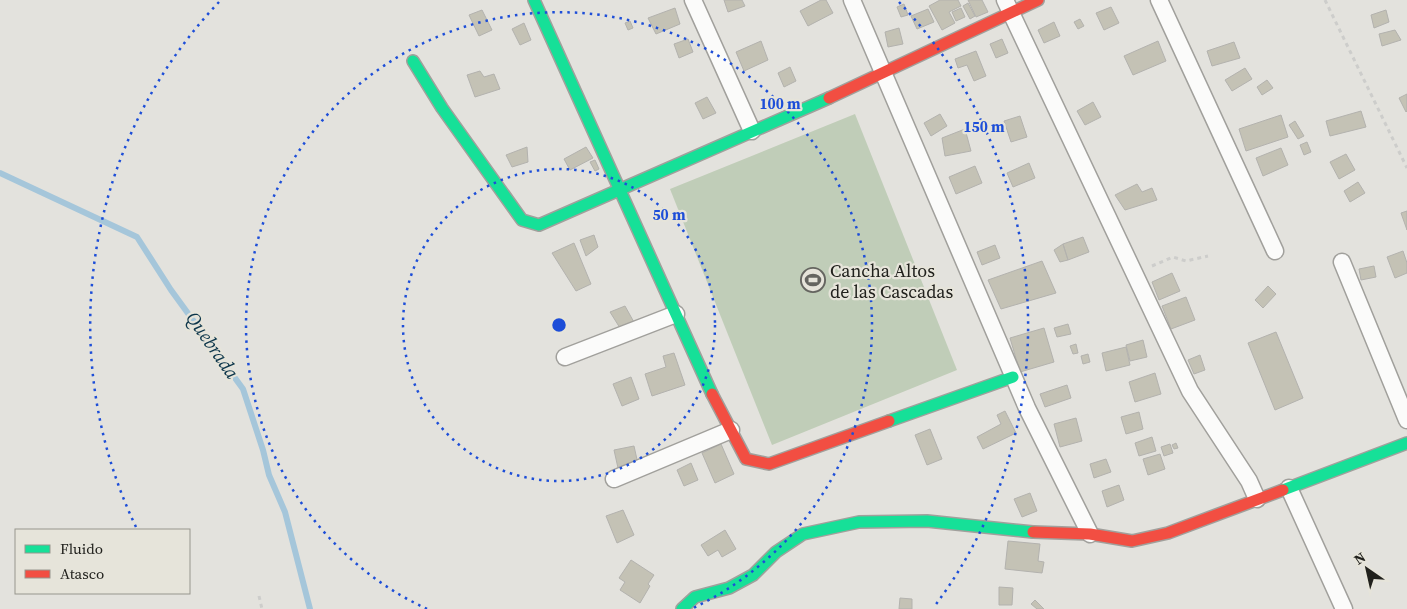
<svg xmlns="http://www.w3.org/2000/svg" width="1407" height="609" viewBox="0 0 1407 609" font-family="'Source Serif 4',serif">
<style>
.green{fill:#c0cdb8}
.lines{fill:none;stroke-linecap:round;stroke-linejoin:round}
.stream{stroke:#a5c6da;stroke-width:6}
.building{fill:#c4c2b5;stroke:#b3b2ae}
.street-casing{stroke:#a1a09c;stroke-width:19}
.fast-casing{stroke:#a1a09c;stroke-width:14}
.jam-casing{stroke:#a1a09c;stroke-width:14}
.path{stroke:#cdcdcb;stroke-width:3;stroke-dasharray:4 4;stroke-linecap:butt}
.street{stroke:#fbfbfa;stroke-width:16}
.fast{stroke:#16e098;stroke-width:11}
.jam{stroke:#f24e42;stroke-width:11}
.ring{fill:none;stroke:#1d4ed8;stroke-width:2.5;stroke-dasharray:2.5 5}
.labels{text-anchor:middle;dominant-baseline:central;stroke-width:4.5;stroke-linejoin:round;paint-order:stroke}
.poi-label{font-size:18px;fill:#21211d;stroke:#e6e4da;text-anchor:start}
.water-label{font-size:19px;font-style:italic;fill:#0c354a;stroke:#e6e4da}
.centre{fill:#1d4ed8;stroke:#e6e4da;stroke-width:2.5}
.ring-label{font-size:15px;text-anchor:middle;font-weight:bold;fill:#1d4ed8;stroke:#e6e4da;stroke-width:4.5;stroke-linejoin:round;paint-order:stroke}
</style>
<rect width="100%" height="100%" fill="#e3e2dd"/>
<path class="green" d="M855,114L957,370L772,445L670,189Z"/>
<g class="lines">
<path class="stream" d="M0,173L137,237L171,290L243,389L263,450L269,475L285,512L310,609"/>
</g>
<path class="building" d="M724,0H742L745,6L728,12Z
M821,0H826L833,13L808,26L800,11Z
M940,0H958L961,6L949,12L955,23L942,30L929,6Z
M968,0H982L988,12L976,17Z
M968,3L975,16L970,19L963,6Z
M904,4L908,15L901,17L897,7Z
M1111,7L1119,23L1104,30L1096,13Z
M675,8L680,24L656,34L648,18Z
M961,8L965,17L956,21L952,12Z
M928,9L934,22L917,29L911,16Z
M482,10L492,30L479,36L469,15Z
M1386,10L1389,22L1374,28L1371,15Z
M1080,19L1084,26L1078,29L1074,22Z
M630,21L633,28L628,30L625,23Z
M1054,22L1060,36L1044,43L1038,30Z
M524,23L531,40L520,45L512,29Z
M899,28L903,44L888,47L885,32Z
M1395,30L1401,40L1382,46L1379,34Z
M688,39L693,52L679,58L674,44Z
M1002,39L1008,53L996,58L990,44Z
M761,41L768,60L744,71L736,52Z
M1158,41L1166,61L1133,75L1124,56Z
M1234,42L1240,58L1212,66L1207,51Z
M976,51L986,76L974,81L967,65L958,68L955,59Z
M790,67L796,81L784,87L778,73Z
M1245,68L1252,79L1232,91L1225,80Z
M480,71L484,77L494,74L500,89L475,97L467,75Z
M1267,80L1273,88L1262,95L1257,87Z
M1407,94V111L1406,112L1399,98Z
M707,97L716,113L703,119L695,103Z
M1093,102L1101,117L1085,125L1077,111Z
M1361,111L1366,127L1330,136L1326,121Z
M940,114L947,126L931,136L924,123Z
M1281,115L1288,137L1246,151L1239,129Z
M1020,116L1027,137L1011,142L1004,121Z
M1295,121L1304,136L1298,139L1289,125Z
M965,129L971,151L945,156L942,138Z
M1307,142L1311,152L1304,155L1300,145Z
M527,147L528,162L512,167L506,155Z
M586,147L593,158L570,170L564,159Z
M1281,148L1288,165L1263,176L1256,158Z
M1346,154L1355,170L1339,179L1330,162Z
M595,160L599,169L595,171L590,162Z
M1029,163L1035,178L1013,187L1007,173Z
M975,166L982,183L956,194L949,177Z
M1358,182L1365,193L1350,202L1344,191Z
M1137,184L1142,192L1152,188L1157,200L1125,210L1115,195Z
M1407,211V230L1401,213Z
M594,235L598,247L586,256L580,240Z
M1083,237L1089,252L1068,260L1063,244Z
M574,243L591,284L576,291L552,253Z
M1063,244L1068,260L1060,262L1054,250Z
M995,245L1000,258L982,265L977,252Z
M1403,251L1407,263V273L1395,278L1387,257Z
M1042,261L1056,293L1001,309L988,280Z
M1374,266L1376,277L1361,280L1359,269Z
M1172,273L1180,291L1159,300L1152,282Z
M1268,286L1276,294L1263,308L1255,300Z
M1186,297L1195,320L1171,329L1162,306Z
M625,306L635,324L620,328L610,312Z
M1068,324L1071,334L1057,337L1054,328Z
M1044,328L1054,362L1020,372L1010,338Z
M1276,332L1303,398L1275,410L1248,343Z
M1143,340L1147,357L1130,361L1126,345Z
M1076,344L1078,353L1073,354L1070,346Z
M1126,347L1130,365L1106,371L1102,353Z
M674,353L685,385L652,396L645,374L666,367L663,356Z
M1088,354L1090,362L1083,364L1081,356Z
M1200,355L1205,370L1194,374L1188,360Z
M1155,373L1161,394L1135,402L1129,382Z
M631,377L639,399L622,406L613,384Z
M1067,385L1071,398L1045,407L1040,394Z
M1005,411L1016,433L983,449L977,437L1001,424L997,415Z
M1139,412L1143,429L1126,434L1121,417Z
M1076,418L1082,441L1060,447L1054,424Z
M930,429L942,459L927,465L915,435Z
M1152,437L1156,451L1139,456L1135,443Z
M1176,443L1178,448L1174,449L1172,445Z
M721,444L734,474L715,483L702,453Z
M1170,444L1173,453L1164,456L1161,447Z
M634,446L638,464L618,468L614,450Z
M1160,454L1165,469L1148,475L1143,459Z
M1106,459L1111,472L1094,478L1090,464Z
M691,463L698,480L684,486L677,470Z
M1119,485L1124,500L1107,507L1102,491Z
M1030,493L1037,511L1022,517L1014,499Z
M623,510L634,535L617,543L606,516Z
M725,530L736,549L722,557L718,550L708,556L701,545Z
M1008,541L1040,544L1038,561L1044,562L1042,573L1005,569Z
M631,560L654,575L648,584L650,586L640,603L620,590L625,582L619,578Z
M999,587L1013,588L1012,605H999Z
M900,598L912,599V609H899Z
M1035,600L1044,609H1037L1031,604Z"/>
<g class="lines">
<defs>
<path id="street" d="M693,0L752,131
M852,0L1027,408L1090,534
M1005,0L1190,391L1249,481L1257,499
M1159,0L1275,251
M1342,262L1407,420
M565,357L676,314
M614,479L731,430
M1289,488L1344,609"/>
<path id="fast" d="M534,0L712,394
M413,61L442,108L522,220L539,225L829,98
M889,421L1013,377
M1283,490L1407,443
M682,609L695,597L729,588L753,575L776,552L803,534L859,522L927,521L1033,532"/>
<path id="jam" d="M829,98L1038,0
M712,394L746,459L769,464L889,421
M1033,532L1090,534L1132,541L1168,533L1283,490"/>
</defs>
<use href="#street" class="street-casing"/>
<use href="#fast" class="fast-casing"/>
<use href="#jam" class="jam-casing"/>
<path class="path" d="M1325,0L1407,168
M1152,266L1173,257L1186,261L1208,256
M259,596L262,609"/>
<use href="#street" class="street"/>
<use href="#fast" class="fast"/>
<use href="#jam" class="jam"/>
</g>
<g class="ring">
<circle cx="559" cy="325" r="156"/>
<path d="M427 609A313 313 0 1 1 691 609"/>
<path d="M136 527A469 469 0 0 1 219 2M899 2A469 469 0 0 1 934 607"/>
</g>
<defs>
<symbol id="stadium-ring" viewBox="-11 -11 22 22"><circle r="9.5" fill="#e6e4da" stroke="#656560" stroke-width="1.5"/><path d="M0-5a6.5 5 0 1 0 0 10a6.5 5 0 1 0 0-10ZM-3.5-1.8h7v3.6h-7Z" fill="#656560"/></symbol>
</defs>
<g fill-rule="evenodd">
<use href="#stadium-ring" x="799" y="266" width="28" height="28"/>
</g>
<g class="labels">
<g class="poi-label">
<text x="830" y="270">Cancha Altos<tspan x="830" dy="21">de las Cascadas</tspan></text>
</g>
<g class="water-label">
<text transform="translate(213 345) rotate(55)">Quebrada</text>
</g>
</g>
<circle cx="559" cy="325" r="8" class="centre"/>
<g class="ring-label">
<text x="780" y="109">100 m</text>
<text x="984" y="132">150 m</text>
<text x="669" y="220">50 m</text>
</g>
<rect x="15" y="529" width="175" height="65" fill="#e6e4da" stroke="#97968e"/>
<rect x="25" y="545" width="25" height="8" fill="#16e098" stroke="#97968e"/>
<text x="60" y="554" font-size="15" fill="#21211d">Fluido</text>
<rect x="25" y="570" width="25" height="8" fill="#f24e42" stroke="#97968e"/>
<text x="60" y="579" font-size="15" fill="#21211d">Atasco</text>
<g transform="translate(1367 569) rotate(326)" stroke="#e6e4da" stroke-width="4" paint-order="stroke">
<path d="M0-4L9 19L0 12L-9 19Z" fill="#21211d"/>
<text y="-8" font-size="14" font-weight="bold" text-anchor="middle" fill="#21211d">N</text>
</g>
</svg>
